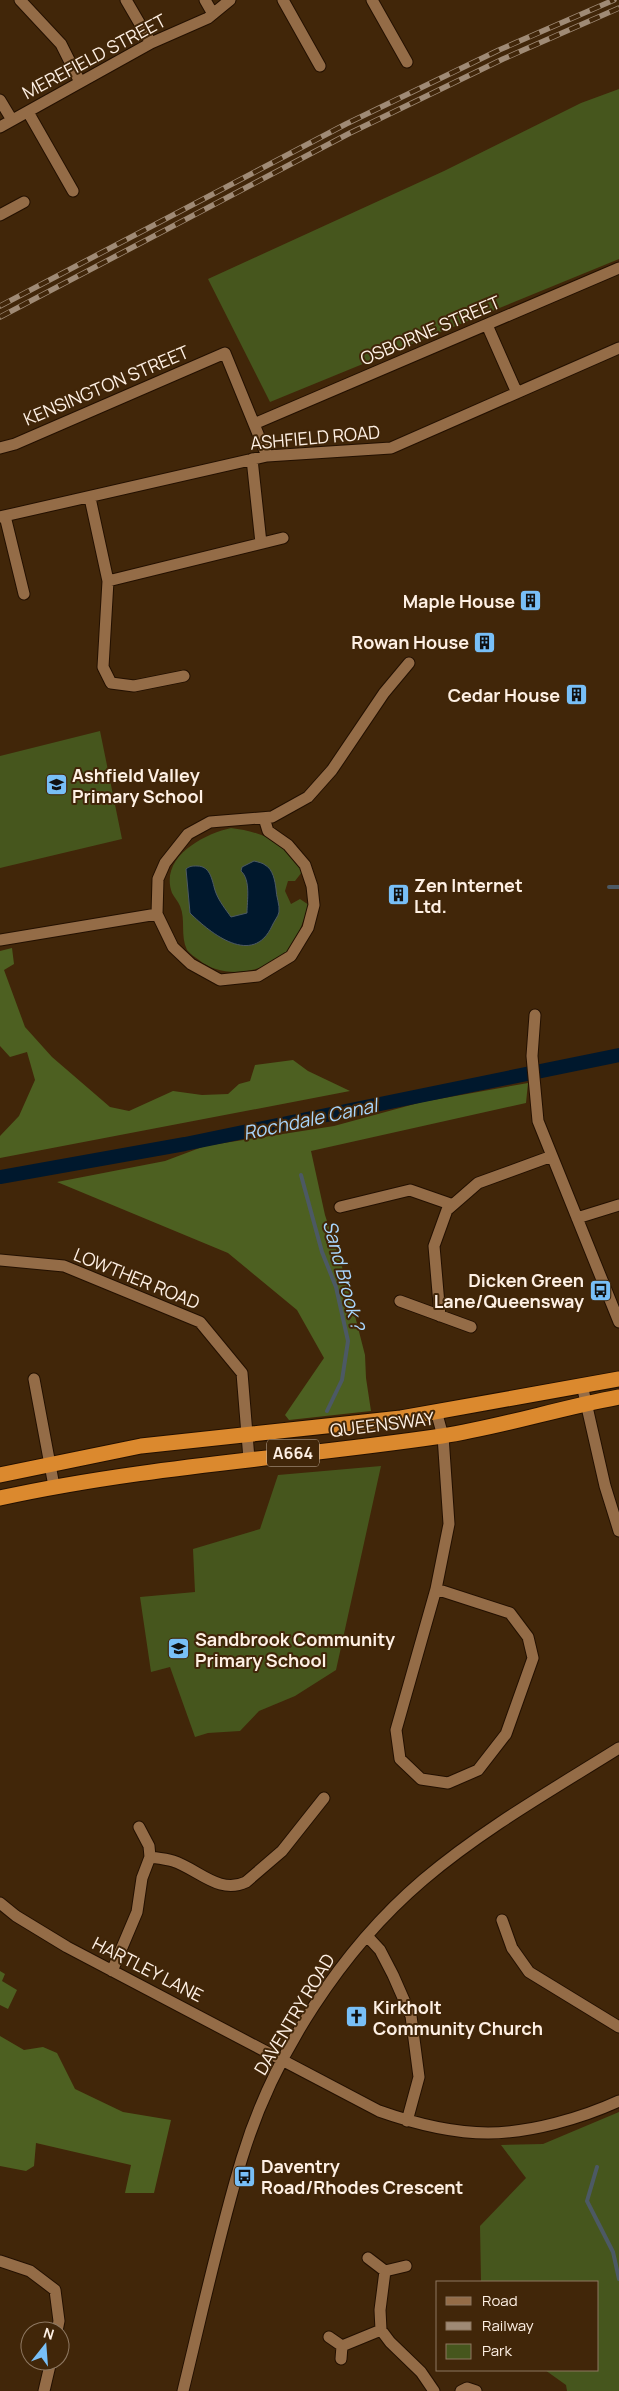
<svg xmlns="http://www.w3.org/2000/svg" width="619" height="2391" viewBox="0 0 619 2391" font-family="Manrope,sans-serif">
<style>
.green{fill:#46561d}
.forest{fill:#4d6021}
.water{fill:#00182d;stroke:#4c5964}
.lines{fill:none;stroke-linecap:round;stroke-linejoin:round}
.stream{stroke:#4c5964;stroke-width:4}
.canal{stroke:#00182d;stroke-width:14}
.street-casing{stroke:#231000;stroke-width:13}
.highway-casing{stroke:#231000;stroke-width:17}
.street{stroke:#946c47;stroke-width:11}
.highway{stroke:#db892e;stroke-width:15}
.rail-casing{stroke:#9f8a75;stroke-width:5.5}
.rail{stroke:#412609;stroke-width:4;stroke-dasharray:11;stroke-linecap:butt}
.labels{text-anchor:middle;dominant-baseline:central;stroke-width:4;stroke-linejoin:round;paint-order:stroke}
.shield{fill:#412609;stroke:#c5b3a2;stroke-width:1}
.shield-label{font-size:16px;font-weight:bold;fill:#fef0e4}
.street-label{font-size:18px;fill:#fef0e4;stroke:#412609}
.poi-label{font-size:18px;font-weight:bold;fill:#fef0e4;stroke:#412609;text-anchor:start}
.water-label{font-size:19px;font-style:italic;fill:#a9d7fe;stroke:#412609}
</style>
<rect width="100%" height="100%" fill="#412609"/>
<path class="green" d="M619,89V259L270,402L208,279L444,171L581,103Z
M100,731L122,839L0,868V756Z
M231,828C262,832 288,842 302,872L295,881H288L285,891L291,904L300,899L309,905C303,920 298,941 286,953C264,973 223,980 199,960C195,957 190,954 187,950C180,935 186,920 180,906C178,901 174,897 172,893C159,857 204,834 231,828Z
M381,1466L336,1670L295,1696L259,1711L240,1731L208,1733L195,1737L170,1667L151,1672L140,1597L195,1592L193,1549L260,1529L278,1475Z
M619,2112V2391H567L566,2385L545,2370H598V2282H481L480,2226L526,2178L501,2145L543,2144Z"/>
<path class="forest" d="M12,948L14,964L4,970L25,1027L52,1057L110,1107L129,1111L173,1091L202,1095L228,1094L239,1084L250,1081L255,1065L293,1060L308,1071L350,1091L0,1158V1136L19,1116L35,1080L27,1052L10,1057L0,1046V951Z
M528,1083L526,1103L311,1151L325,1215L344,1273L365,1355L366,1378L371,1411L289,1420L285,1415L324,1358L297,1310L228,1253L57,1182L165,1161L205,1146L334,1126L422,1102Z
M0,1971L5,1974L2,1981L17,1990L8,2009L0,2005Z
M0,2036L24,2050L43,2047L57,2053L75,2089L123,2112L171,2120L154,2193H125L131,2165L36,2143L34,2166L26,2171L0,2166Z"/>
<path class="water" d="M254,861C258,862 263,863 265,865C273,869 275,881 276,889C276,896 280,905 279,912C278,917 274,921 272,926C253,967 211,934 190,913L186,869C190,866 192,866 197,866C212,866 212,883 216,893C219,901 226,910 231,917L247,913C247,901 251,880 241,871L242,867Z"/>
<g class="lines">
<path class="stream" d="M609,887H619
M301,1175L322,1252L336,1287L348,1341L342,1380L327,1411
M597,2167L587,2201L613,2252L619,2279"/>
<path class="canal" d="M0,1177L185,1144L619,1055"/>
<defs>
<path id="street" d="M20,0L61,44L80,82
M126,0L151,43
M205,0L213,14
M283,0L320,66
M372,0L407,62
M0,100L12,120
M28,112L73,191
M0,127L151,43L208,18L230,0
M0,215L24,202
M487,325L517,393
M254,424L619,268
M0,448L15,444L225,353L267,456
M252,459L261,543
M90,498L108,581L103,667L111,683L134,686L184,676
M5,516L24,594
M0,517L267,456L391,448L619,348
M108,581L283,538
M264,818L268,831L288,845L305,865L312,886L314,905L308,928L291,956L258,976L220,980L191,964L173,947L157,914L158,879L165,863L188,834L210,822L272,817L308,797L332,770L384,693L409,663
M0,940L157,914
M535,1015L532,1056L538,1121L619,1322
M340,1207L410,1190L453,1205
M577,1218L619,1205
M0,1260L64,1266L200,1322L242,1373L249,1459
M400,1301L471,1327
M440,1316L434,1246L447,1210L478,1183L552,1156
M34,1379L54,1486
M582,1385L605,1486L619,1531
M436,1589L396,1730L400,1759L421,1779L448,1783L478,1770L506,1734L533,1658L528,1637L510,1613L436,1589L449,1524L443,1436L436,1411
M150,1857C157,1858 166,1859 173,1861C198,1869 219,1895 246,1882L282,1851L324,1798
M0,1903L16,1916L67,1947L379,2111C413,2123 452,2133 488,2133C530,2133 582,2118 619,2101
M502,1920L512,1948L529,1972L619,2027
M367,1936L380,1950L393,1975L411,2016L419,2077L407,2121
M112,1971L137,1912L142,1878L150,1857L149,1846L139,1827
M368,2258L385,2271L406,2266
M0,2261L30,2271L55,2290L59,2321L57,2331
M385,2271L380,2310L381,2330L390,2342L421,2372L434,2391
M329,2337L342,2346L341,2359
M342,2346L381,2330
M44,2391L51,2361
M183,2391C202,2313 219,2234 242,2158C273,2055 342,1949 423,1880C483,1829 552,1790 619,1748
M461,2391L467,2388L476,2391"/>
<path id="highway" d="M0,1475L141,1446L401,1418L619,1379
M0,1498C146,1466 294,1458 442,1436C501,1427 559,1408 619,1397"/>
</defs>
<use href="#street" class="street-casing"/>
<use href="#highway" class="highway-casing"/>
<use href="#street" class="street"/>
<use href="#highway" class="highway"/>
<defs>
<path id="rail" d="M0,306L346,124L499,50L614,0
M0,317L350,133L503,59L619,8"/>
</defs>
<use href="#rail" class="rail-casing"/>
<use href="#rail" class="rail"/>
</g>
<defs>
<symbol id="building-square" viewBox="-11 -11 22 22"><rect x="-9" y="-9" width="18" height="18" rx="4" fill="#78bff7" stroke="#412609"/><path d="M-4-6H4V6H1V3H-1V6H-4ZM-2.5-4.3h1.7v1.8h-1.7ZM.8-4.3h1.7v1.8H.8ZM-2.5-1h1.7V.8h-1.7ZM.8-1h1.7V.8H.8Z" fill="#111"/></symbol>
<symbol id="school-square" viewBox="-11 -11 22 22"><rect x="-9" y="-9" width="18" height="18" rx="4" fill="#78bff7" stroke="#412609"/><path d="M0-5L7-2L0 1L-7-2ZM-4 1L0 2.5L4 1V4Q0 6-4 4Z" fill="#111"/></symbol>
<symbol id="bus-square" viewBox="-11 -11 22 22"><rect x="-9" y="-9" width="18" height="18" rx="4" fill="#78bff7" stroke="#412609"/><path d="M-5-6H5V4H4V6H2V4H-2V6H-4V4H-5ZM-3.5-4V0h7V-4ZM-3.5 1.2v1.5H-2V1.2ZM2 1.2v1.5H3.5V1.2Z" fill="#111"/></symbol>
<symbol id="church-square" viewBox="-11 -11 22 22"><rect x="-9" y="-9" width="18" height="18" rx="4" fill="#78bff7" stroke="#412609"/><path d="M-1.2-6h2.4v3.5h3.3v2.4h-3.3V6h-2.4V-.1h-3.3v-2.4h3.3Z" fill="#111"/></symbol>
</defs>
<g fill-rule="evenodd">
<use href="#building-square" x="518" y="588" width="25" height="25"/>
<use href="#building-square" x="472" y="630" width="25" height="25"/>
<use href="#building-square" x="564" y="682" width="25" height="25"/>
<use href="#school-square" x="44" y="772" width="25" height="25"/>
<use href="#building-square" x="386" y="882" width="25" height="25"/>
<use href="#bus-square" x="588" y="1278" width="25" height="25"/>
<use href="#school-square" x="166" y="1636" width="25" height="25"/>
<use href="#church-square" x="344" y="2004" width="25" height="25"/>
<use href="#bus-square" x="232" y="2164" width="25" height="25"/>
</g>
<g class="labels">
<rect class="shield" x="267" y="1439.5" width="52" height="27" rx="4"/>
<g class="shield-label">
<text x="293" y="1453">A664</text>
</g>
<g class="street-label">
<text transform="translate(94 56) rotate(-28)">MEREFIELD STREET</text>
<text transform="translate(430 330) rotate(-23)">OSBORNE STREET</text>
<text transform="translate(106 385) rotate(-23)">KENSINGTON STREET</text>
<text transform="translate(315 437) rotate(-5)">ASHFIELD ROAD</text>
<text transform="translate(137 1278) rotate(22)">LOWTHER ROAD</text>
<text transform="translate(382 1424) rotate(-7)">QUEENSWAY</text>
<text transform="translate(148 1969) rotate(27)">HARTLEY LANE</text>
<text transform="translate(294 2014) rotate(-59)">DAVENTRY ROAD</text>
</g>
<g class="poi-label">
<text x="515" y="601" text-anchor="end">Maple House</text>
<text x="469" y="642" text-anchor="end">Rowan House</text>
<text x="560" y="695" text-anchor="end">Cedar House</text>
<text x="72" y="775">Ashfield Valley<tspan x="72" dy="21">Primary School</tspan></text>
<text x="414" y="885">Zen Internet<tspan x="414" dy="21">Ltd.</tspan></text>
<text x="584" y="1280" text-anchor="end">Dicken Green<tspan x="584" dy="21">Lane/Queensway</tspan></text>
<text x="195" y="1639">Sandbrook Community<tspan x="195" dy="21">Primary School</tspan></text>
<text x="373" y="2007">Kirkholt<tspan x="373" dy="21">Community Church</tspan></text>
<text x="261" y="2166">Daventry<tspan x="261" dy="21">Road/Rhodes Crescent</tspan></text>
</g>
<g class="water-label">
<text transform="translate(310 1119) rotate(-12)">Rochdale Canal</text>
<text transform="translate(344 1275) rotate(75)">Sand Brook ?</text>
</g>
</g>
<rect x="436" y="2281" width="162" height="90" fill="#412609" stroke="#8d7761"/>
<rect x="446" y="2297" width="25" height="8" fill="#946c47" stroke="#8d7761"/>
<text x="482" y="2306" font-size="15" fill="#fef0e4">Road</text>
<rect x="446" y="2322" width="25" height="8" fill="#9f8a75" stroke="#8d7761"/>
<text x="482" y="2331" font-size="15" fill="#fef0e4">Railway</text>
<rect x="446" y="2344" width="25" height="15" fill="#46561d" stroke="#8d7761"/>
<text x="482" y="2356" font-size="15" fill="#fef0e4">Park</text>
<g transform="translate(45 2346) rotate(17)"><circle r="24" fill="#412609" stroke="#8d7761"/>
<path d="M0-4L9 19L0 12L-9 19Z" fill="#78bff7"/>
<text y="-8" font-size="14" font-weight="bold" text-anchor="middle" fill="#fef0e4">N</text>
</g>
</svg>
